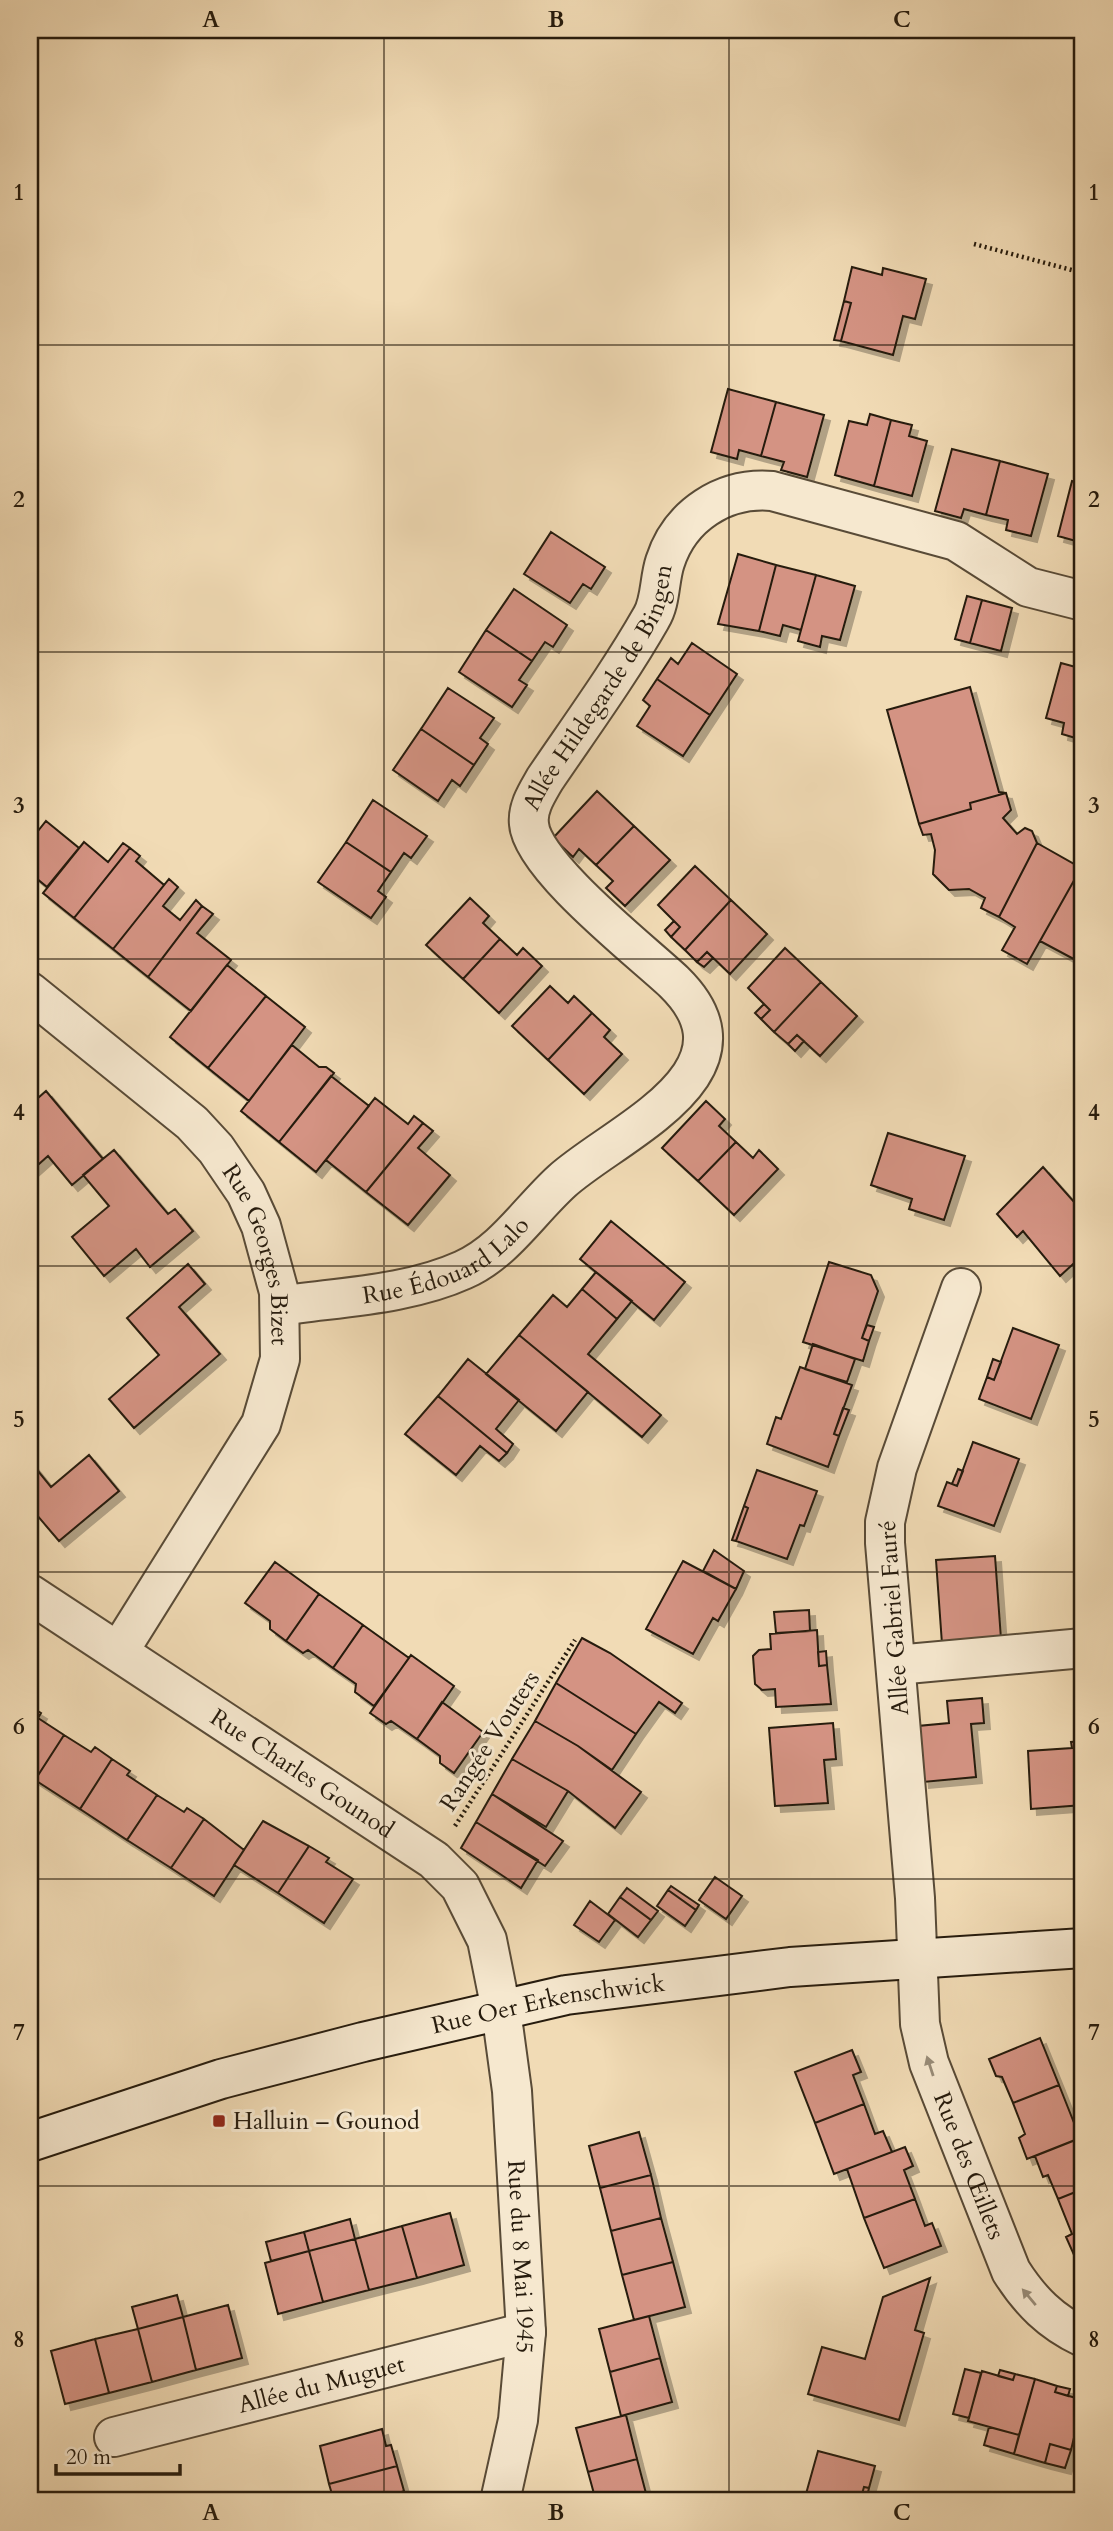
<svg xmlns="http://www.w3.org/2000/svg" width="1113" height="2531" viewBox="0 0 1113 2531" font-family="Cardo,serif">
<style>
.building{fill:#d49383;stroke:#261b0d;stroke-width:2;filter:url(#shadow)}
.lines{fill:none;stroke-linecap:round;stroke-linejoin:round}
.street-casing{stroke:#594b37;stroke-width:42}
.secondary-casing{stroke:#261b0d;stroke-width:42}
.path{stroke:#261b0d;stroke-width:4.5;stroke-dasharray:2 3.5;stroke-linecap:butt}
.street{stroke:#f6e8cf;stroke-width:38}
.secondary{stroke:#f6e8cf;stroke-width:38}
.oneway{fill:#988c78}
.grid{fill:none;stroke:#261b0d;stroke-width:2;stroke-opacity:0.55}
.poi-dot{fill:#8f2418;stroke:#f6e8cf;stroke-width:2.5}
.labels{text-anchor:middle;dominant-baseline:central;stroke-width:6;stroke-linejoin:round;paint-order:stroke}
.street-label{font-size:24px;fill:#261b0d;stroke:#f6e8cf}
.poi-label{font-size:24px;fill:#261b0d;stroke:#f6e8cf;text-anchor:start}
.neatline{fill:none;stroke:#261b0d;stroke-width:2.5}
.grid-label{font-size:23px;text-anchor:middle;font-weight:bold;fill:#261b0d}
</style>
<defs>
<filter id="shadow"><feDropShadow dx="6" dy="6" stdDeviation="0" flood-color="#0004"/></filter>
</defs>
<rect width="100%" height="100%" fill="#f1dbb5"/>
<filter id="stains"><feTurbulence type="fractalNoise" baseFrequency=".00286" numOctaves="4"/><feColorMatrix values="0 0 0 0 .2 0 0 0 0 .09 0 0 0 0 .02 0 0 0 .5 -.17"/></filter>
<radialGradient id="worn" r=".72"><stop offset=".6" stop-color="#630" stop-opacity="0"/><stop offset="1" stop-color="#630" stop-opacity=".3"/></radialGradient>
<path class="building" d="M852,267L882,275L883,268L926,279L915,319L903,316L893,355L841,341L851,303L844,301Z
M844,301L851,303L841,341L834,340Z
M728,389L776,402L761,456L739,450L737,459L711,452Z
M776,402L824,415L807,477L781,470L784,462L761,456Z
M870,414L891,420L874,486L835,475L849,421L867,425Z
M891,420L912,425L909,436L927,441L912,496L874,486Z
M952,449L1000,461L986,515L964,509L961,518L935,511Z
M1000,461L1048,474L1031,536L1006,530L1008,520L986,515Z
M1072,481L1083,484V543L1058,536Z
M551,532L605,567L591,589L583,584L570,603L524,574Z
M738,554L776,565L759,631L718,624Z
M776,565L816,575L801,630L783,625L780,636L759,631Z
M816,575L855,586L840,640L822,636L820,647L798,641Z
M514,589L567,625L553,647L545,642L532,661L486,630Z
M967,596L982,600L970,643L955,639Z
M982,600L1012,608L1001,651L970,643Z
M486,630L532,661L519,680L527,685L512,707L459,672Z
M692,643L737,674L710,715L657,679L671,658L678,664Z
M1061,663L1083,669L1082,740L1062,734L1064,723L1046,718Z
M657,679L710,715L683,756L637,726L650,706L643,700Z
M970,687L999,792L1006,793L970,803L971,809L919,824L887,710Z
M448,688L494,718L480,738L488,744L474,765L421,729Z
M421,729L474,765L460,786L452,780L438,801L393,770Z
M597,791L634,826L596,865L579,849L573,857L553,838Z
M1006,793L1011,810L1003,818L1017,834L1025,828L1032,831L1037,843L999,917L981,908L985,898L969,889L949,890L933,874L935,850L931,834L923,835L919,824L971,809L970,803Z
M373,800L427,836L411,858L404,853L391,872L346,842Z
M46,821L79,848L47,887L30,873V841Z
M634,826L670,860L625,906L606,888L613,881L596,865Z
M84,842L108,862L123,843L130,848L74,918L43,893Z
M346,842L391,872L378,891L386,897L371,918L318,882Z
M1037,843L1081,868L1027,964L1002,950L1015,927L999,917Z
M130,848L140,856L136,861L164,885L113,949L74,918Z
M695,866L731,900L685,950L671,937L680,927L658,905Z
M1081,868L1083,869V964L1040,941Z
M169,879L178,887L163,906L180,920L196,900L202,906L148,977L113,949Z
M470,898L489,916L483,923L500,939L463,979L426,945Z
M731,900L767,934L730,974L707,952L697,962L685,950Z
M202,906L213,914L197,933L231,960L191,1011L148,977Z
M674,921L680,927L671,937L665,930Z
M500,939L517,955L523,948L542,966L499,1013L463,979Z
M785,948L821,982L774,1032L761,1019L770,1010L748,988Z
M707,952L713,958L704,967L697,962Z
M227,965L266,996L208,1068L170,1037Z
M821,982L857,1016L820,1056L797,1035L788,1044L774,1032Z
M550,986L568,1003L574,996L592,1013L548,1060L512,1026Z
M266,996L305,1027L249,1101L208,1068Z
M764,1004L770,1010L761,1019L755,1013Z
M592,1013L610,1030L604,1037L622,1054L584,1094L548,1060Z
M797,1035L804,1041L795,1051L788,1044Z
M292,1045L319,1067H326L334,1073L279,1142L241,1111Z
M331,1076L369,1106L316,1172L279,1142Z
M46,1091L103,1159L72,1185L48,1156L30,1172V1105Z
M375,1098L408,1124L414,1116L423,1123L366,1192L326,1160Z
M706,1101L725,1119L719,1126L736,1142L698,1181L662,1148Z
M423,1123L433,1131L418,1148L450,1175L408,1225L366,1192Z
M888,1133L965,1156L944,1220L909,1209L912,1199L871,1185Z
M736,1142L753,1158L759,1150L778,1169L734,1215L698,1181Z
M114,1150L168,1214L175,1209L193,1231L150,1267L136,1249L104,1276L72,1237L109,1206L83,1175Z
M1043,1167L1074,1202L1077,1200L1083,1208V1255L1060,1276L1023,1231L1017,1237L997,1214Z
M611,1221L685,1282L654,1320L580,1259Z
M829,1262L871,1275L878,1291L862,1338L869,1341L863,1361L803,1342Z
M188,1264L205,1284L179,1307L220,1354L134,1428L109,1399L159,1355L127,1318Z
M596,1272L632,1301L617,1319L582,1289Z
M582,1289L617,1319L588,1354L661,1415L642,1437L519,1335L553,1295L567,1307Z
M867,1325L874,1327L869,1341L862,1338Z
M1013,1328L1059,1345L1031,1419L979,1399L987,1377L994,1380Z
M519,1335L588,1392L556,1431L486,1374Z
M813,1344L855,1359L847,1382L805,1369Z
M468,1359L519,1400L496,1429L513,1444L507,1453L438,1396Z
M993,1359L1001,1362L994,1380L987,1377Z
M800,1367L852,1385L834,1434L839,1436L828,1467L767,1444L776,1417L781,1419Z
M438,1396L507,1453L499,1461L480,1446L456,1475L405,1434Z
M843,1408L849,1410L839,1436L834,1434Z
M973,1442L1019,1459L994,1526L938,1506L947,1482L957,1486Z
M89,1455L119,1491L59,1541L30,1507V1461L51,1487Z
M958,1469L963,1471L957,1486L952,1484Z
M757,1470L817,1491L804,1526L800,1525L787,1559L736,1541L748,1508L744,1506Z
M744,1506L748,1508L736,1541L732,1540Z
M714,1550L744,1571L736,1589L703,1571Z
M995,1556L1001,1639L942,1644L936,1560Z
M683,1561L736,1589L718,1621L713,1618L693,1654L646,1629Z
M275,1562L319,1594L286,1641L270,1629V1621L245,1603Z
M319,1594L363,1625L333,1668L308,1650L303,1653L286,1641Z
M809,1610L810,1631L776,1633L774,1612Z
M363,1625L409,1658L374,1706L355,1692L356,1684L333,1668Z
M817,1630L819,1666L827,1665L831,1704L776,1707L775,1689L762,1690L755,1684L753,1656L759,1650L771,1649L770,1634Z
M582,1638L610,1653L682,1703L675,1713L659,1702L636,1734L556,1683Z
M826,1651L827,1665L819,1666L818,1652Z
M411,1655L454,1686L417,1739L391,1721L386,1724L370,1713Z
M556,1683L636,1734L612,1770L578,1746L535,1721Z
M982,1698L984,1723L971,1724L976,1777L923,1782L918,1726L949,1723L947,1701Z
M442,1702L483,1732L454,1773L440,1763V1756L417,1739Z
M30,1706L41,1713L38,1718L64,1735L35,1780L30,1777Z
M535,1721L578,1746L641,1792L615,1828L568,1791L512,1759Z
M833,1723L836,1759L824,1760L828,1803L775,1806L769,1728Z
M64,1735L91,1752L95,1747L112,1759L80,1809L35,1780Z
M1083,1741V1805L1031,1809L1028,1751L1072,1748L1071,1742Z
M112,1759L130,1771L127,1775L157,1795L127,1840L80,1809Z
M512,1759L568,1791L546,1827L492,1794Z
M492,1794L563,1841L545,1866L476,1822Z
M157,1795L184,1812L187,1808L204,1819L171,1868L127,1840Z
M204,1819L244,1850L214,1896L171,1868Z
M263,1821L309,1846L278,1893L234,1865Z
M476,1822L538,1860L521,1888L461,1848Z
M309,1846L329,1858L326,1862L353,1879L324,1923L278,1893Z
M715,1877L742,1896L726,1919L699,1900Z
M671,1886L699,1905L696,1910L668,1890Z
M627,1888L658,1911L651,1920L620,1897Z
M668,1890L696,1910L685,1926L657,1906Z
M620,1897L651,1920L638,1937L608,1914Z
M590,1901L615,1920L599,1942L574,1925Z
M1040,2038L1059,2085L1013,2103L1002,2077L996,2076L989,2059Z
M852,2050L861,2072L853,2075L864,2104L815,2123L795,2072Z
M1059,2085L1080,2138L1027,2159L1019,2138L1025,2134L1013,2103Z
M864,2104L875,2134L883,2131L892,2152L834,2174L815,2123Z
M639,2132L651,2175L600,2188L589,2146Z
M1083,2137V2189L1058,2199L1048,2175L1043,2177L1035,2156Z
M905,2147L913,2166L904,2170L915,2199L864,2218L847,2169Z
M651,2175L661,2218L611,2231L600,2188Z
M1083,2189V2251L1074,2255L1066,2237L1072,2234L1058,2199Z
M915,2199L925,2226L932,2223L941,2246L884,2268L864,2218Z
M450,2213L464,2265L417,2278L402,2226Z
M661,2218L673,2262L622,2275L611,2231Z
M350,2219L355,2239L309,2251L304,2232Z
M402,2226L417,2278L369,2290L355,2239Z
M304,2232L309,2251L271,2261L266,2242Z
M355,2239L369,2290L323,2302L309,2251Z
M309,2251L323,2302L278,2314L265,2263Z
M673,2262L685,2307L634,2320L622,2275Z
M930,2278L915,2330L924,2333L899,2420L808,2394L822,2347L865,2359L883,2297Z
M177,2295L183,2317L138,2329L132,2307Z
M228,2305L242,2358L196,2370L183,2317Z
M649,2316L660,2358L610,2372L599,2329Z
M183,2317L196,2370L152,2382L138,2329Z
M138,2329L152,2382L109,2393L95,2339Z
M95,2339L109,2393L65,2404L51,2351Z
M660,2358L672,2402L621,2416L610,2372Z
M965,2369L981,2373L969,2418L953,2414Z
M1000,2370L1015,2374L1013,2380L998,2376Z
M982,2371L1013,2380L1015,2374L1035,2379L1019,2435L968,2421Z
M1035,2379L1057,2386L1055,2392L1083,2400L1071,2450L1050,2444L1045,2463L1014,2454Z
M1057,2386L1070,2389L1068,2396L1055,2392Z
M626,2415L637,2459L588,2472L576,2428Z
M989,2427L1019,2435L1014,2454L984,2445Z
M382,2429L386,2446L391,2445L397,2466L329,2484L320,2446Z
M1050,2444L1071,2450L1065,2468L1045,2463Z
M818,2451L875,2466L869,2488L864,2487L860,2501H804Z
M637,2459L648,2501H596L588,2472Z
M397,2466L404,2491L399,2493L401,2501H334L329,2484Z
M864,2487L869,2488L866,2501H860Z"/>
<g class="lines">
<defs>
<g id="street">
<path id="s1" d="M30,992L192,1123L216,1149L246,1193L261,1226L279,1292L280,1359L261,1424L119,1651"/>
<path id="s2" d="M961,1288L897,1468L885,1522V1543L915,1898L920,2024L929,2063L1011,2271C1030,2301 1051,2322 1083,2337"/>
<path id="s3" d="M280,1306C340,1297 408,1295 463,1270C504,1252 529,1211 562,1181C615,1133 766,1072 674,982C641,951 532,866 529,824C527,808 537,793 545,779C581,726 619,674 651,618C661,602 659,580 665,562C680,515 724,487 772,491L956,541L1028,587L1083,601"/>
<path id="s4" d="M30,1594L434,1860L460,1886L487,1940L501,2010L512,2091L526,2332L518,2420L500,2501"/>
<path d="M896,1665L1083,1648"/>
<path id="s5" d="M114,2437L526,2332"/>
</g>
<g id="secondary">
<path id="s6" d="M30,2142L221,2079L363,2042L566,1995L790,1967L1083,1948"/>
</g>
</defs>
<use href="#street" class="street-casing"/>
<use href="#secondary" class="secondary-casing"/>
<path class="path" d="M974,244L1083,273
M455,1826L575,1640"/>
<use href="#street" class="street"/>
<use href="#secondary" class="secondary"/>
</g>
<defs><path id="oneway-solid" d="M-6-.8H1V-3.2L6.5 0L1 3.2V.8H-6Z" transform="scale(1.75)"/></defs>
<g class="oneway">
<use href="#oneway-solid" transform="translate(930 2066) rotate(-108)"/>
<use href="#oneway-solid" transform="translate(1029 2297) rotate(-130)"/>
</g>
<path class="grid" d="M384,30V2501M729,30V2501M30,345H1083M30,652H1083M30,959H1083M30,1266H1083M30,1572H1083M30,1879H1083M30,2186H1083"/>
<rect class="poi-dot" x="212" y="2114" width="14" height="14" rx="3.5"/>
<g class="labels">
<g class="street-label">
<text stroke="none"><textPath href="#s3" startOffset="966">Allée Hildegarde de Bingen</textPath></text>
<text stroke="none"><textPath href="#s3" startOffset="175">Rue Édouard Lalo</textPath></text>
<text stroke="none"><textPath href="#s1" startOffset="360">Rue Georges Bizet</textPath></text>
<text transform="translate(894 1618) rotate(-94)">Allée Gabriel Fauré</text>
<text transform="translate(490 1741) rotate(-57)">Rangée Vouters</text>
<text stroke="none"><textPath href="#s4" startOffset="326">Rue Charles Gounod</textPath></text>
<text stroke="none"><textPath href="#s6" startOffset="537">Rue Oer Erkenschwick</textPath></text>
<text stroke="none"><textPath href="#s2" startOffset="900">Rue des Œillets</textPath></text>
<text stroke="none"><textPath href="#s4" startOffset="900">Rue du 8 Mai 1945</textPath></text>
<text stroke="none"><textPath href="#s5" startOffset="214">Allée du Muguet</textPath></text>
</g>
<g class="poi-label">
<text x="233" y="2121">Halluin – Gounod</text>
</g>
</g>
<rect width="1113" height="2531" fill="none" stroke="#f1dbb5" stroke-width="77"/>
<path d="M56 2464v10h124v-10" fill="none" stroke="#261b0d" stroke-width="3.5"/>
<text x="66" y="2464" font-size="21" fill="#261b0d" stroke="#f6e8cf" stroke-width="5" paint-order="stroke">20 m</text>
<rect x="38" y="38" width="1036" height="2454" class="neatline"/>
<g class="grid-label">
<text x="211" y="27">A</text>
<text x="556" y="27">B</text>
<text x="902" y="27">C</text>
<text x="19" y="200">1</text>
<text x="1094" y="200">1</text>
<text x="19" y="507">2</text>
<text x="1094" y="507">2</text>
<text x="19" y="813">3</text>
<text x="1094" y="813">3</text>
<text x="19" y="1120">4</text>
<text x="1094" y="1120">4</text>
<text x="19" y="1427">5</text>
<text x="1094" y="1427">5</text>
<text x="19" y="1734">6</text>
<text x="1094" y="1734">6</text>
<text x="19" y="2040">7</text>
<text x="1094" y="2040">7</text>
<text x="19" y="2347">8</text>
<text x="1094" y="2347">8</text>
<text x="211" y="2520">A</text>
<text x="556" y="2520">B</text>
<text x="902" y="2520">C</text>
</g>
<rect width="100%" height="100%" filter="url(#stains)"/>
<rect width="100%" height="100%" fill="url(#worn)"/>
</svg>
